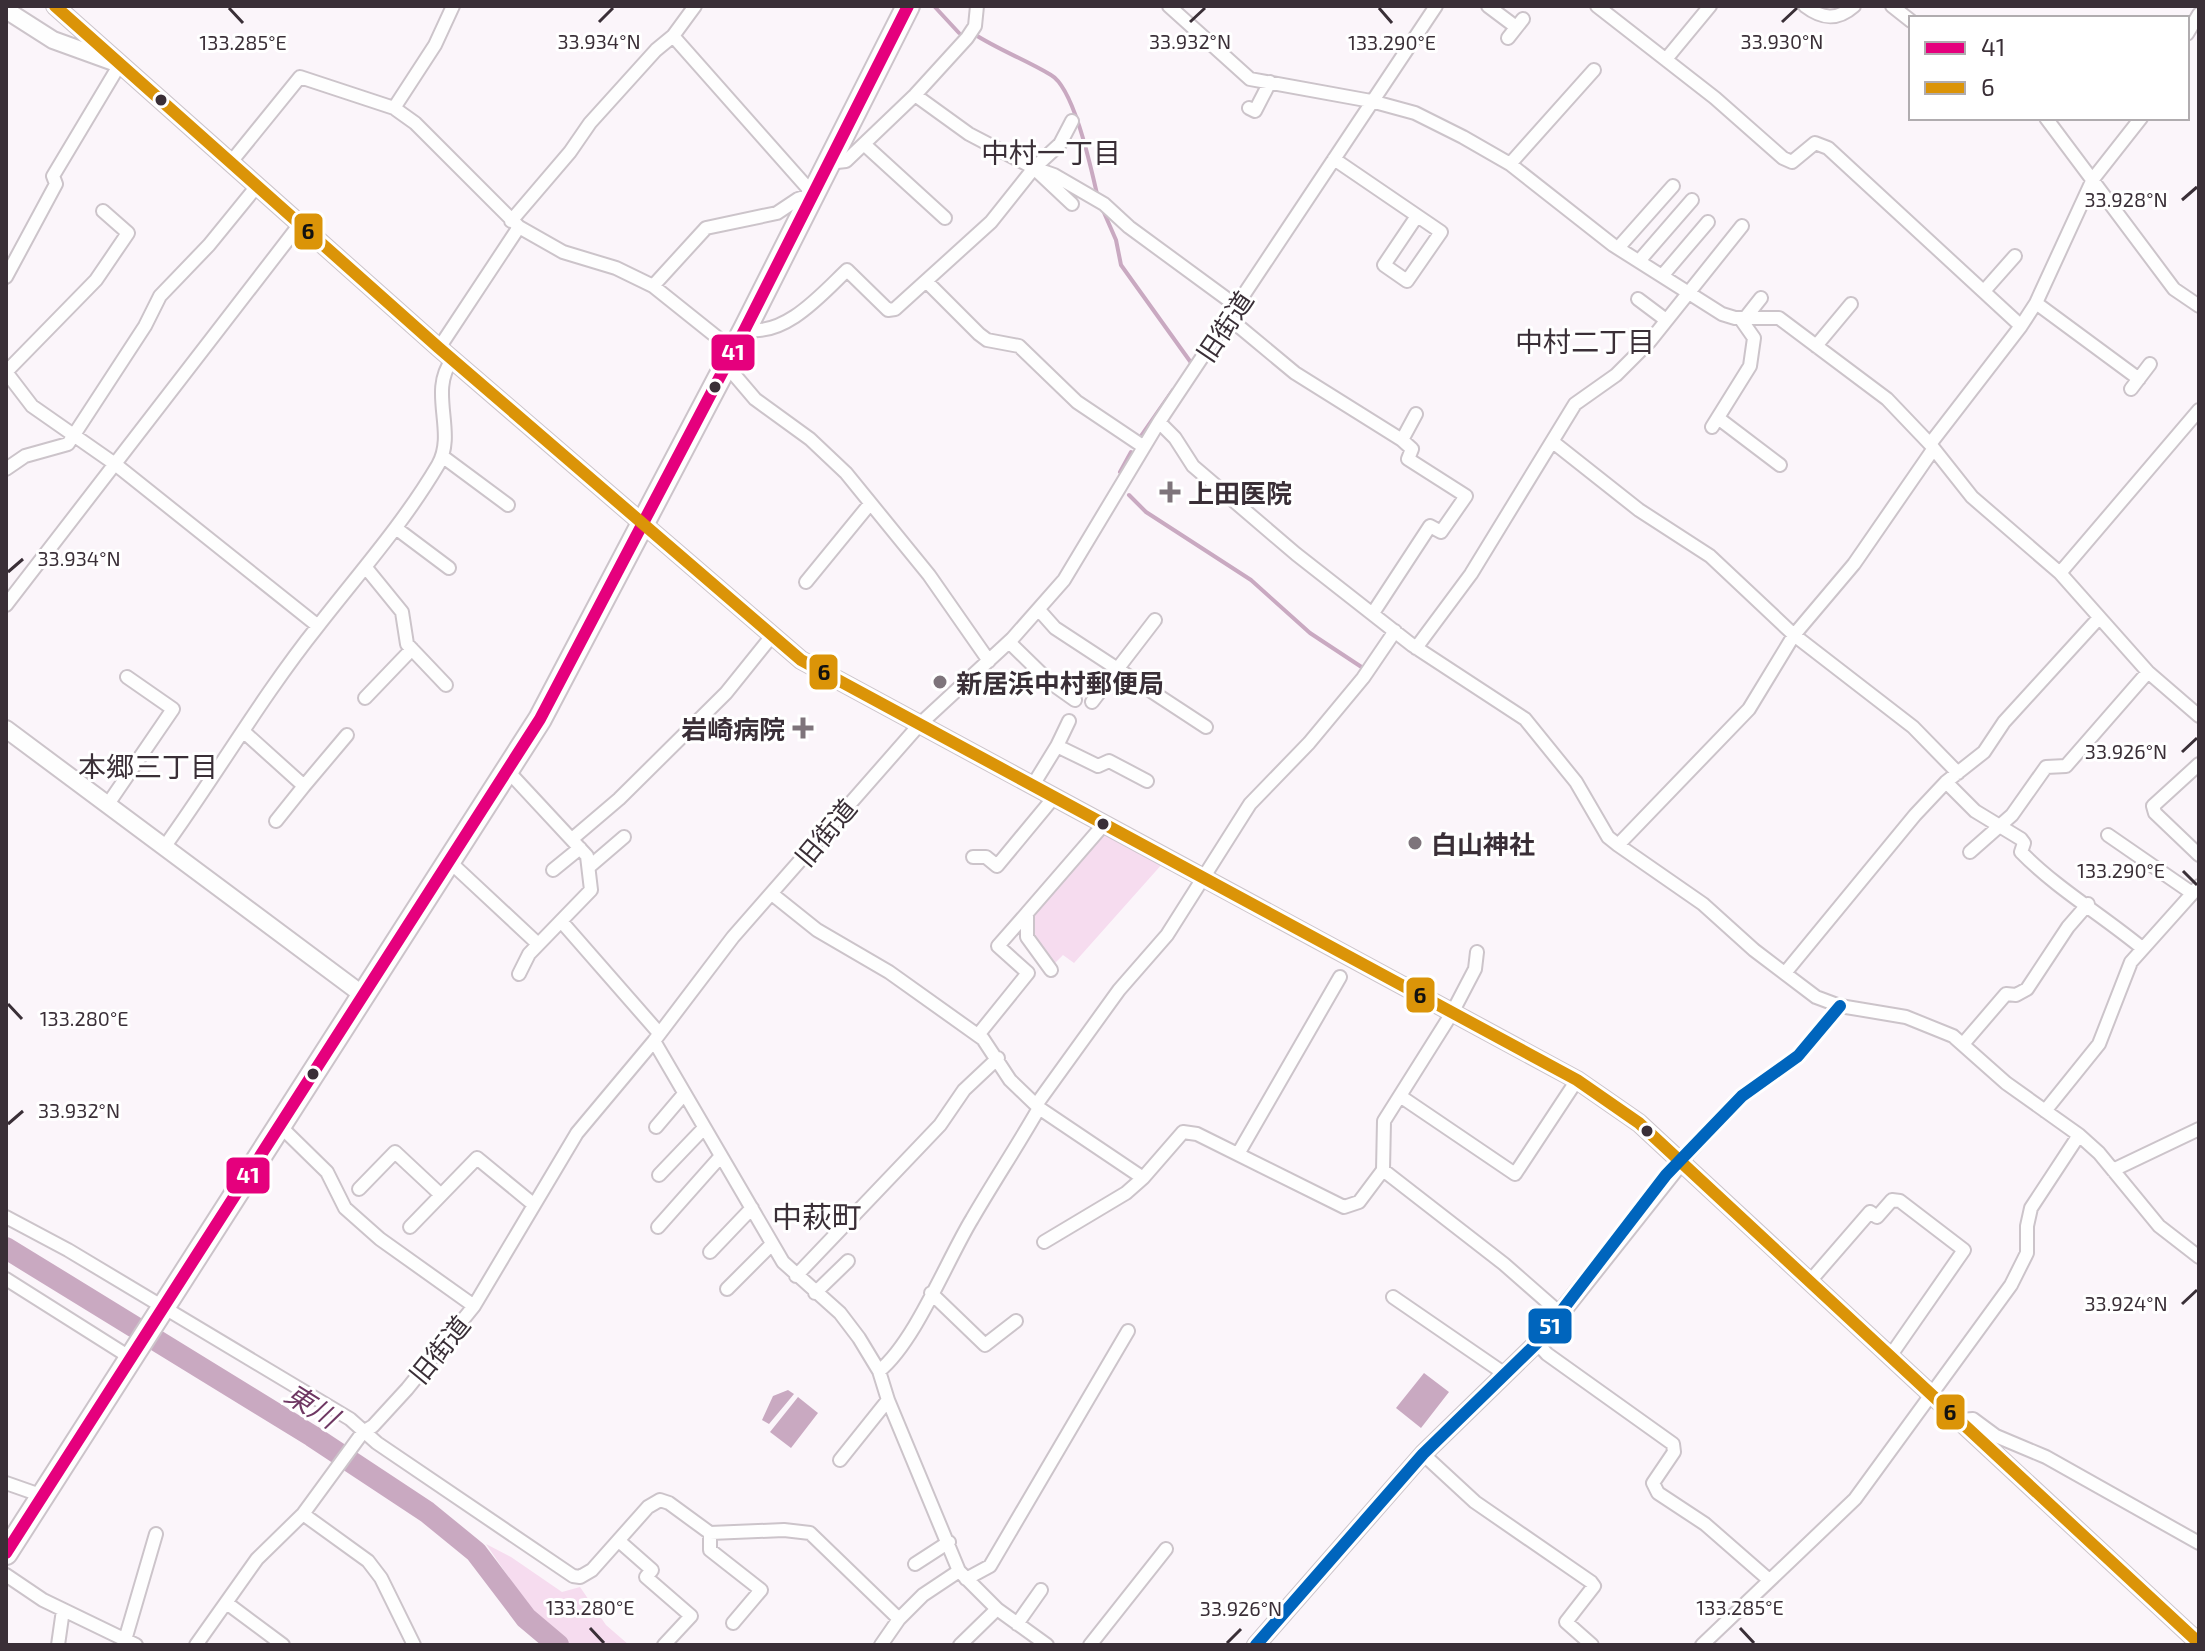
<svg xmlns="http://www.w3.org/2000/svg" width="2205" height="1651" viewBox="0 0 2205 1651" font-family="'Exo 2','Noto Sans JP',sans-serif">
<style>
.green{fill:#f6dcef}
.water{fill:#c9a9c1}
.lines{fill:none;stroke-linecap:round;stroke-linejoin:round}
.stream{stroke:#c9a9c1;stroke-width:4}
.river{stroke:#c9a9c1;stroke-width:22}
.street-casing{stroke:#ccc4ca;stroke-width:16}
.secondary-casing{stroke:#ccc4ca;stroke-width:20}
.highway-casing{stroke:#ccc4ca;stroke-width:26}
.street{stroke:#fefefe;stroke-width:12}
.secondary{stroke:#fefefe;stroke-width:16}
.highway{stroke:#fefefe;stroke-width:22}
.bus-1-casing{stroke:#fff;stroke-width:18}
.bus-2-casing{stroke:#fff;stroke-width:18}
.bus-3-casing{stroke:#fff;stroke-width:18}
.bus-1{stroke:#e5007d;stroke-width:12}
.bus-2{stroke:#db9408;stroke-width:12}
.bus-3{stroke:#0065bd;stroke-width:12}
.ticks{fill:none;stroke:#3a2f37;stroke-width:3}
.bus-dot{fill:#3a2f37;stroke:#fff;stroke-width:3}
.poi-dot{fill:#7e747b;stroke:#fff;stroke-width:3}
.labels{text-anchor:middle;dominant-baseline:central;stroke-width:6;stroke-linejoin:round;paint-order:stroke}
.street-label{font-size:26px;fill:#3a2f37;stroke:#fff}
.poi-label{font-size:26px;font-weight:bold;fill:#3a2f37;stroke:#fff;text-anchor:start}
.neighbourhood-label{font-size:28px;fill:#3a2f37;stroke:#fff}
.water-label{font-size:28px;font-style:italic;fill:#6f3863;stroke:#fff}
.quarter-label{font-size:30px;fill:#3a2f37;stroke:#fff}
.ticks-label{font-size:20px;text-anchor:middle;fill:#3a2f37;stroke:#fff;stroke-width:6;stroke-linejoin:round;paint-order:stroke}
.line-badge{stroke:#fff;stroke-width:3}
.badge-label{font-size:22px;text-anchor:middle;font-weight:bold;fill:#fff}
.pale-badge-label{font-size:22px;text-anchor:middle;font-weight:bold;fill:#111}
</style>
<rect width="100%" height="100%" fill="#fbf5fa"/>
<path class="green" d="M1106,831L1163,863L1074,963L1063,955L1053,965L1031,935V916Z
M486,1544L511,1557L562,1592L580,1587L606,1625L629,1645H570L533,1613Z"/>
<path class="water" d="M1424,1373L1449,1392L1421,1428L1396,1408Z
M788,1390L794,1394L769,1424L762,1420L773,1396Z
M798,1397L818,1413L791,1448L770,1432Z"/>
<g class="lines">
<path class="stream" d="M934,6L959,33
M974,34C999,50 1026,60 1051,75C1074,88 1091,168 1097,194
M1102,208L1116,240L1121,265L1192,364
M1139,439L1173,390
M1120,472L1131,452
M1129,495L1146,512L1251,580L1310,633L1363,668"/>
<path class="river" d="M6,1248L312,1436L427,1512L476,1552L526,1618L558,1645"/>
<defs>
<path id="street" d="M1169,6L1250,79L1371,101L1415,113L1463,137L1510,164L1613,245L1722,314L1735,318H1779L1887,399L1930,444L1972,497L2060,573L2148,672L2199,716
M1488,6L1516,27
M1597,6L1715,98L1783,158L1792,162L1815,143L1828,148L2021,326
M1805,6C1822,19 1837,21 1854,6
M1892,6L1911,21
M2187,34L2199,14
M1508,38L1523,19
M1667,58L1710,6
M915,95L969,134L1034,168L1060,144L1072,121
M394,108L435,45L453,6
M1249,108L1255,111L1270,82
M2046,118L2174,289L2199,306
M865,145L945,218
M1334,159L1441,232L1407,281L1384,265L1417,216
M231,162L300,77L394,108L415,123L519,227L563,252L616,268L653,286L733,350
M828,163L846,161L915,95L967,38L975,26L977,6
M1510,164L1594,70
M1039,173L1072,204
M103,211L128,233L96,280L6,372L32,406L115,464L318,626
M511,221L570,152L590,123L656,50L673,36L695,6
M1618,248L1673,186
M1639,261L1692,200
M1662,276L1708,222
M6,277L56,184L53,176L120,64
M926,281L979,334L987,340L1019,346L1077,402L1144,447
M653,286L706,228L777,213L798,199L813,194L673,36
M1984,291L2015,256
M1638,299L1666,320
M2036,303L2139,379
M1746,317L1761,298
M1230,319L1295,373L1402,440L1416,414
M745,329C784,338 821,295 847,270L888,310L895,309L991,222L1034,168L1054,175L1104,204L1129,227L1238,307
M1816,346L1851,304
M439,348L519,227
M726,365L755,399L810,439L846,473L929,575L989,661
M2131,389L2150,364
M1718,418L1780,465
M1159,422L1175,438L1193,466L1296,554L1412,645L1525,719L1576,782L1608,837L1618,845L1703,904L1754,950L1816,997L1840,1006L1906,1017L1953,1036L2006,1083L2079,1135L2099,1153L2159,1226L2199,1257
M1712,427L1750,366L1754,338L1740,318
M1553,442L1639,510L1710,556L1794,635L1913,727L1958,773
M1930,444L2021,326L2036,303L2093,179L2141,118
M442,456L508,505
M6,469L25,456L68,444L145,326L160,296L209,245L257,186
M397,529L449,568
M367,569L402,612L407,644L446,685
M2060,573L2199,410
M806,582L869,505
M6,605L300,224
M1039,610L1055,628L1206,727
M1373,613L1430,526L1441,532L1466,496L1408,459L1412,449L1402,440
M1009,642L1051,683L1075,700
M1416,648L1471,574L1575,404L1616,375L1650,341L1742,226
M365,698L412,649
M1092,702L1155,620
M243,731L304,786L347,735
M1057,746L1069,721
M2199,764L2153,806L2155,813L2199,855
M507,770L587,856L591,890L529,954L519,974
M1946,782L1975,811L2021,839L2024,843L2021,852C2056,888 2102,915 2142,948
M1033,785L1057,746L1098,766L1109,761L1147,781
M108,804L173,709L127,677
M276,821L304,786
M2108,835L2192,893
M572,839L619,799L726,693L771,637
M1618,845L1749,709L1794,635L1854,564L1932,451
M165,846C217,774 262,696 318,626C360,572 403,524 438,465C457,432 428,392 452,360
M1970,852L2012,815L2046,767L2066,766L2148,672
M973,857H986L997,866L1055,796
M449,861L538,944
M589,867L624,837
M553,870L580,848
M772,894L817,930L889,972L983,1039L1010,1080L1036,1105
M561,921L659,1033
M1477,952L1475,969L1452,1013L1384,1121L1383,1170L1504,1264L1561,1314
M1051,970L1027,937V913L1105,823
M1785,973L1915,815L1946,782L1984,752L2004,722L2098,619
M978,1035L1028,973L998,946L1027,913
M654,1041L783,1262L840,1313L859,1338L879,1371L888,1400L959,1571L997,1609L1047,1645
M1963,1044L2006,994L2016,995L2027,989L2068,927L2088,904
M1400,1096L1515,1174L1577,1080
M1039,1108L1143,1178L1126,1193L1044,1242
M2045,1111L2099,1044L2131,962L2199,886
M280,1126L327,1172L345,1208L380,1239L474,1306
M656,1127L684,1094
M1238,1154L1340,977
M1682,1160L1742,1096L1798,1056L1840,1006
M2113,1170L2199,1129
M659,1175L704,1128
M1143,1178L1183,1132L1197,1134L1344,1207L1359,1202L1383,1170
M359,1189L395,1152L441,1195
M6,1217L68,1250L350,1419L377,1443L573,1576L580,1577L592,1570L648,1507L660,1500L669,1503L710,1533L784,1530L810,1533L899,1619L923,1595L959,1571
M410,1227L477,1158L533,1204
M658,1227L721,1156
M710,1252L752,1208
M796,1276L940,1125L964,1090L998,1058
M6,1279L131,1358
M1811,1280L1870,1212L1877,1217L1892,1200L1900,1201L1964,1250L1891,1355
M727,1289L772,1244
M815,1293L848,1261
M931,1293L985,1345L1016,1321
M1393,1297L1505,1374
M1537,1343L1547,1354L1673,1444L1674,1452L1653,1483L1658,1493L1705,1524L1768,1579
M879,1371C915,1342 947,1260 972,1219C994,1181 1018,1145 1039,1108L1036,1105L1119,990L1167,935L1250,804L1309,743L1363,678L1395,631
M1960,1420L1973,1419L1996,1436L2046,1457L2199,1543
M1423,1454L1475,1502L1591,1582L1594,1586L1566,1622L1592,1645
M840,1460L888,1400
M6,1483L43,1496
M303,1514L368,1561L381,1578L414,1645
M710,1533V1550L761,1590L733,1623
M619,1541L652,1570L646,1577L691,1616L664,1645
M915,1564L949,1542
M6,1575L43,1600L136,1645
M966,1579L990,1566L1128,1331
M228,1604L283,1645
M1017,1624L1041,1590
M125,1640L156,1534
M58,1645L63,1610
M196,1645L257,1559L303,1514L363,1432L373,1426L407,1389L474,1306L577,1133L654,1041L733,937L920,724L1012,639L1064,580L1159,422L1436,6
M881,1645L899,1619
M960,1645L997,1609
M1090,1645L1166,1549
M1702,1645L1855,1499L2011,1285L2027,1253V1226L2031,1208L2079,1135"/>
<path id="secondary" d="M55,6L439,348L801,660L1577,1080L1639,1123L2199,1643
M6,10L53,40L111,61
M6,729L363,995
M1256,1645L1423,1454L1537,1343L1682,1160"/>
<path id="highway" d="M6,1553L540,719L745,329L908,6"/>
</defs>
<use href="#street" class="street-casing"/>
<use href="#secondary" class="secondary-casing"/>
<use href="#highway" class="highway-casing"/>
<use href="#street" class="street"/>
<use href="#secondary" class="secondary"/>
<use href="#highway" class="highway"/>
<defs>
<path id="bus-1" d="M6,1553L540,719L745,329L908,6"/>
<path id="bus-2" d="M55,6L439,348L801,660L1577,1080L1639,1123L2199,1643"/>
<path id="bus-3" d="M1256,1645L1423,1454L1537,1343L1666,1175L1742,1096L1798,1056L1840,1006"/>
</defs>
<use href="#bus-1" class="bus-1-casing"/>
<use href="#bus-2" class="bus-2-casing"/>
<use href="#bus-3" class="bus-3-casing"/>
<use href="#bus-1" class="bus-1"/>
<use href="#bus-2" class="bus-2"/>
<use href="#bus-3" class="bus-3"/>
</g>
<path class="ticks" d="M229,8L243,23M1379,8L1392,23M599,22L613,8M1190,22L1205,8M1782,22L1797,8M2182,200L2197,187M8,572L23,559M2182,752L2197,738M2183,871L2197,885M8,1004L22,1019M8,1124L23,1111M2182,1304L2197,1290M590,1628L604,1643M1740,1628L1754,1643M1227,1643L1241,1629"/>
<g class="bus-dot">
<circle cx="161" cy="100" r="7"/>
<circle cx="715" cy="387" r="7"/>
<circle cx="1103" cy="824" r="7"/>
<circle cx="313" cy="1074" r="7"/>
<circle cx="1647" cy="1131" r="7"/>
</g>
<g class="poi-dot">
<path d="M1166 480h8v8h8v8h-8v8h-8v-8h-8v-8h8z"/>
<circle cx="940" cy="682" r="8"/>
<path d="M799 716h8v8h8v8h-8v8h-8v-8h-8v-8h8z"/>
<circle cx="1415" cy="843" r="8"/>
</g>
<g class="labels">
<g class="street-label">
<text transform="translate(1224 326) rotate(-56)">旧街道</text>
<text transform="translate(825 832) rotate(-50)">旧街道</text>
<text transform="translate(439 1349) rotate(-51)">旧街道</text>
</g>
<g class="poi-label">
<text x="1188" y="492">上田医院</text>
<text x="956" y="682">新居浜中村郵便局</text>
<text x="785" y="728" text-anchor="end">岩崎病院</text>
<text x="1431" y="843">白山神社</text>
</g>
<g class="neighbourhood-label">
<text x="1051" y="152">中村一丁目</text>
<text x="1585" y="341">中村二丁目</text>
<text x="148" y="766">本郷三丁目</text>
</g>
<g class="water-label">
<text transform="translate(312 1405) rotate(32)">東川</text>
</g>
<g class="quarter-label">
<text x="817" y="1216">中萩町</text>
</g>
</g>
<g class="ticks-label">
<text x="1190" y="49">33.932°N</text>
<text x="599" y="49">33.934°N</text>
<text x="1782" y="49">33.930°N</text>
<text x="243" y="50">133.285°E</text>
<text x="1392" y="50">133.290°E</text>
<text x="2126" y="207">33.928°N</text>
<text x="79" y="566">33.934°N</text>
<text x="2126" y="759">33.926°N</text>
<text x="2121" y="878">133.290°E</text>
<text x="84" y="1026">133.280°E</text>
<text x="79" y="1118">33.932°N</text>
<text x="2126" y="1311">33.924°N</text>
<text x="590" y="1615">133.280°E</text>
<text x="1740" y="1615">133.285°E</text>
<text x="1241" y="1616">33.926°N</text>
</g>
<g class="line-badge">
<rect x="293" y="212" width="31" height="39" rx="8" fill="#db9408"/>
<rect x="710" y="333" width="46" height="39" rx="8" fill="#e5007d"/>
<rect x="808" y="653" width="31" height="38" rx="8" fill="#db9408"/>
<rect x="1405" y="976" width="31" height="38" rx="8" fill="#db9408"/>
<rect x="225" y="1156" width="46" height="39" rx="8" fill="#e5007d"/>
<rect x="1527" y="1307" width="46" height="38" rx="8" fill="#0065bd"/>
<rect x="1935" y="1393" width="31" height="38" rx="8" fill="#db9408"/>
</g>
<g class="badge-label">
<text x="733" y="360">41</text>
<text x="248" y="1183">41</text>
<text x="1550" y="1334">51</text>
</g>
<g class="pale-badge-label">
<text x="308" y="239">6</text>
<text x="824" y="680">6</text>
<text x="1420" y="1003">6</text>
<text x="1950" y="1420">6</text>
</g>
<rect width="2205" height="1651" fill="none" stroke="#3a2f37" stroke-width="16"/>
<rect x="1909" y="16" width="280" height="104" fill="#ffffff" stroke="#b0acaf" stroke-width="2"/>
<rect x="1925" y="42" width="40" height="12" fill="#e5007d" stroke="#b0acaf" stroke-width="2"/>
<text x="1981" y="56" font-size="24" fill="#3a2f37">41</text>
<rect x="1925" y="82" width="40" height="12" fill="#db9408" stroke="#b0acaf" stroke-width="2"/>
<text x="1981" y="96" font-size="24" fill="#3a2f37">6</text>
</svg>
